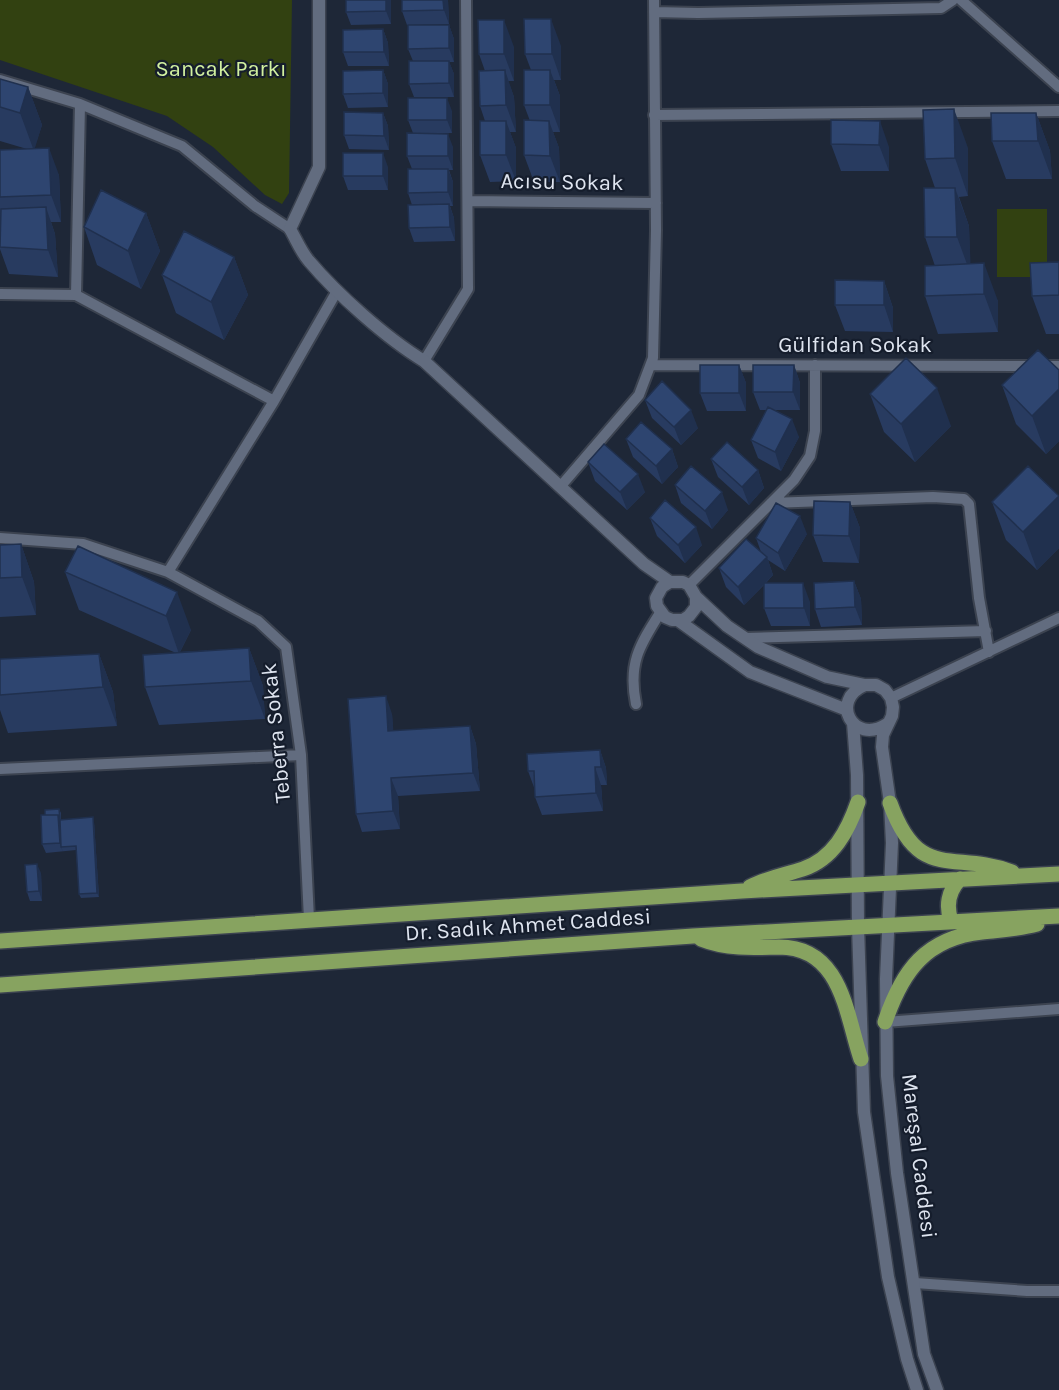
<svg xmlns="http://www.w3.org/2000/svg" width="1059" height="1390" viewBox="0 0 1059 1390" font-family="Karla,sans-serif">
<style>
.green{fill:#324111}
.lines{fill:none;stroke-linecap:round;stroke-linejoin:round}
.minor-casing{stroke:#3c4350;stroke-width:14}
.tertiary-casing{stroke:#3c4350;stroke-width:15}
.primary-casing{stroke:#3c4350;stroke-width:18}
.minor{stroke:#626c7f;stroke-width:10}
.tertiary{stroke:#626c7f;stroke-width:12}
.primary{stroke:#87a360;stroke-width:15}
.wall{fill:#283b60}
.shaded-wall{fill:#20304e}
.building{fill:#2e4570;stroke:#20304e;stroke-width:1.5}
.labels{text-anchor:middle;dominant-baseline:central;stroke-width:4.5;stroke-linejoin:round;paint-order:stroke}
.park-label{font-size:22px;fill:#d2f1a0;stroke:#151d2c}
.street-label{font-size:22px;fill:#dfe5f0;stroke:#151d2c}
</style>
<rect width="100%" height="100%" fill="#1e2737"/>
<path class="green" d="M0,0H292L289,193L282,204L265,195L213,147L167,116L0,60Z
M997,209H1047V277H997Z"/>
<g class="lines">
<defs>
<path id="minor" d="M961,0L1059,87
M654,12L698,13L941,8L953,0
M0,80L80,104L182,146L255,206L290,229
M654,115L1059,111
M468,201L656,203
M0,294L76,295L274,401
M76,295L80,104
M424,361L468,289L466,0
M651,365L1059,366
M560,487L639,395L653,358L656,230L654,0
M771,503L933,497L964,499L969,504L979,598L989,652
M0,538L83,544L168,572L258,621L286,647L301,755L309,919
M168,572L274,401L337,291
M689,585L794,480L810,456L815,431V365
M745,638L986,631
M891,698L1059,618
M636,704C628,664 639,646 660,613
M0,769L301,755
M885,1022L1059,1009
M915,1283L1027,1291H1059"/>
<path id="tertiary" d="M319,0V167L290,229C296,239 301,252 309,261C337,294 386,338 424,361L644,564L670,582
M696,597V607L689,616L683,620H672L665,617L657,606L656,598L662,587L670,582H683L689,585L696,597L727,626L758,647L827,677L865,685H876L885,690L891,698L893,707L892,716L883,735L882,747L890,803L892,843L886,979L887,1076L897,1173L924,1354L937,1390
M679,621L750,672L847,710
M865,685C829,700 853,746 887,724
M853,723L857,775L858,926L864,1112L888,1277L907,1359L917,1390"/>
<path id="primary" d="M890,803C919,883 952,850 1012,872
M750,887C767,878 785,875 803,869C833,859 848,831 858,802
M951,921C946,906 948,891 960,879
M701,939C726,949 752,948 779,947C842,947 846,1015 861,1059
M0,941L742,891L1059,874
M0,985L693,936L1059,916
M885,1022C902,971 926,938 982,932C1001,930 1019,929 1037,924"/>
</defs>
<use href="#minor" class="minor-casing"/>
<use href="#tertiary" class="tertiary-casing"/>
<use href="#primary" class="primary-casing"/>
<use href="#minor" class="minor"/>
<use href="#tertiary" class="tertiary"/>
<use href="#primary" class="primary"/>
</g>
<path class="wall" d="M386,0H391V24L351,25L346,12Z
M402,0H448L449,24L407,25L402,11Z
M449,25L454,39V62H449L454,74V97H414L409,84L413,61L408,49Z
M383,29L388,43L389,66H348L343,52Z
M561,46V80H554L560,96V132H553L559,148L560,182H534L524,155L530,121L524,105L531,70L525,54Z
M514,47V81H508L514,97L516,132H510L516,148V181L490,182L480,155L485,121L480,106L485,71L479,54Z
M383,70L388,84V107L348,108L343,94Z
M0,79L28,87L42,125L34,149L59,175L61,222H51L55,234L58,277L9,274L0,249V150L27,149L0,141Z
M452,111V133H433L453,147V170H449L453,182V206H450L454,218L455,241L414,242L409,228L412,205L408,193L412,169L407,156L413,133L408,120Z
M383,113L388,126L389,150L349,149L344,135Z
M1036,113L1050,151L1052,179H1006L992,141Z
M831,120L889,147V171H841L831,144Z
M968,148V196L959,197L969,226L970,264L998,301V332L938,334L925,296L935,266L925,237L935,188L925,159Z
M388,167V190H348L343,176Z
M146,213L160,251L141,289L97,265L84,227Z
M234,257L248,295L224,340L176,313L162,275Z
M1059,262V334H1046L1032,296Z
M884,281L893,308V332L845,331L835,305Z
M739,365L746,383V411H707L700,393Z
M794,365L800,383V410H774L799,437L781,471L758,458L751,440L767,410H760L753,392Z
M1059,370V441L1046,454L1016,424L1002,385Z
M870,394L951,426L915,462L884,432Z
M645,400L698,428L681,445L652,418Z
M626,439L672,449L678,467L662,484L633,457Z
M711,459L758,470L764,488L749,505L718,477Z
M588,462L645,492L627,510L595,481Z
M675,485L728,510L712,529L681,503Z
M1059,496V548L1037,570L1006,540L992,502Z
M850,502L860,528L859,563L823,562L813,535Z
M650,518L702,545L685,563L657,536Z
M807,534L785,571L768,560L773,575L766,583L810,602V626H771L764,608V585L744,605L726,587L719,568L761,552L756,538Z
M21,544L34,582L36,615L0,617V545Z
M78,546L191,630L180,652L249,648L263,686L265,719L159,725L145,687L176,653L79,610L65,572Z
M854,581L861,599L862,625L821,627L815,609Z
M99,654L113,692L117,726L8,733L0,710V659Z
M392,714L393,731L470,726L476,744L480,791L398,796L400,829L362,832L356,814Z
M600,750L606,768L607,785H601L603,811L542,815L535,797V790L528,771Z
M59,809L61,813V820L93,817L94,822L99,897L81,898L79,894L76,850L46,853L42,844L45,815Z
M41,873L42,901H30L27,892Z"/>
<path class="shaded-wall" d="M386,0H391V24L386,11Z
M443,0H448V1L449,24L444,10Z
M551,19L561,46V80L552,54Z
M504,20L514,47V81L504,54Z
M449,25L454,39V62L449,48Z
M383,29L388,43L389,66L384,52Z
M449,61L454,74V97L449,83Z
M383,70L388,84V107L383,93Z
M505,70L514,97L516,132L506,105Z
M550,70L560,96V132L550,105Z
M28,87L42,125L34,151L20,113Z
M447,98L452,111V133L447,120Z
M954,109L968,148V196L955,158Z
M383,113L388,126L389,150L384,136Z
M1036,113L1050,151L1052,179L1038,141Z
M506,121L516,148V181L506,155Z
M549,121L559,148L560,182L550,156Z
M880,121L889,147V171L879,145Z
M448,134L453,147V170L448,156Z
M49,148L59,175L61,222L51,195Z
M383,153L388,167V190L383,176Z
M448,169L453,182V206L448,192Z
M955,188L969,226L971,275L957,237Z
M449,204L454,218L455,241L450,227Z
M46,207L55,234L58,277L48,250Z
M146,213L160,251L141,289L128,251Z
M234,257L248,295L224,340L211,302Z
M984,263L998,301V332L984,294Z
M884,281L893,308V332L884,305Z
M739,365L746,383V411L739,393Z
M794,365L800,383V410L793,392Z
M937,388L951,426L915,462L901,424Z
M1059,389V441L1046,454L1032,416Z
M691,410L698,428L681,445L674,427Z
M792,419L799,437L781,471L775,452Z
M672,449L678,467L662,484L656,466Z
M758,470L764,488L749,505L742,487Z
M638,474L645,492L627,510L620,492Z
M722,492L728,510L712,529L705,511Z
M1059,496V548L1037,570L1023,532Z
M850,502L860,528L859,563L849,536Z
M800,516L807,534L785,571L778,553Z
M696,527L702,545L685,563L678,545Z
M21,544L34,582L36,615L22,577Z
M767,557L773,575L744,605L738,587Z
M854,581L861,599L862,625L855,607Z
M803,583L810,602V626L804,608Z
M177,592L191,630L179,654L166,616Z
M249,648L263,686L265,719L251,681Z
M99,654L113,692L117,726L103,687Z
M386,696L392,714L395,749L388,731Z
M470,726L476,744L480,791L473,773Z
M600,750L606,768L607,785L601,767Z
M595,767L601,785L603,811L596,793Z
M391,778L398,796L400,829L393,811Z
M58,815L61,824V847L63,852L60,843Z
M93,817L94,822L99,897L97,893Z
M37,864L41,873L42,901L39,891Z"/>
<path class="building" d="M346,0H386V11L346,12Z
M402,0H443L444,10L402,11Z
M524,19H551L552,54H525Z
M478,20H504V54H479Z
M408,25H449V48L408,49Z
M383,29L384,52H343V30Z
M409,61H449V83L409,84Z
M383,70V93L343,94V71Z
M505,70L506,105L480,106L479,71Z
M524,70H550V105H524Z
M0,79L28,87L20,113L0,107Z
M408,98H447V120H408Z
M954,109L955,158L925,159L923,110Z
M344,112L383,113L384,136L344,135Z
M991,113H1036L1038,141H992Z
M524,120L549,121L550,156L524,155Z
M831,120L880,121L879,145L831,144Z
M480,121H506V155H480Z
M407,133L448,134V156H407Z
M49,148L51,195L0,197V150Z
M343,153H383V176H343Z
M408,169H448V192L408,193Z
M924,188H955L957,237H925Z
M101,190L146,213L128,251L84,227Z
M449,204L450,227L409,228L408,205Z
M46,207L48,250L0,247L1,209Z
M184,231L234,257L211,302L162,275Z
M1059,262V295L1032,296L1030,263Z
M984,263V294L925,296V266Z
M835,280L884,281V305H835Z
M1038,350L1059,370V389L1032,416L1002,385Z
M906,358L937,388L901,424L870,394Z
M700,365H739V393H700Z
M753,365H794L793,392H753Z
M662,381L691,410L674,427L645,400Z
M768,407L792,419L775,452L751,440Z
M641,422L672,449L656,466L626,439Z
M727,442L758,470L742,487L711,459Z
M604,444L638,474L620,492L588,462Z
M691,466L722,492L705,511L675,485Z
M1028,466L1059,496L1023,532L992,502Z
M665,500L696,527L678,545L650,518Z
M814,501L850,502L849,536L813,535Z
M776,503L800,516L778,553L756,538Z
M746,539L767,557L738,587L719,568Z
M21,544L22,577L0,578V545Z
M78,546L177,592L166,616L65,572Z
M854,581L855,607L815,609L814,583Z
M764,583H803L804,608H764Z
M249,648L251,681L145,687L143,655Z
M99,654L103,687L0,695V659Z
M386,696L388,731L470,726L473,773L391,778L393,811L356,814L348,699Z
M600,750L601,767H595L596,793L535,797L534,771H528L527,754Z
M59,809L60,819L58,815H45V810Z
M41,815H58L60,843L42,844Z
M93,817L97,893L79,894L76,846L61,847L60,820Z
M37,864L39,891L27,892L25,865Z"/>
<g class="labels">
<g class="park-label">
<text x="221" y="69">Sancak Parkı</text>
</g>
<g class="street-label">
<text transform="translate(562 182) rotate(1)">Acısu Sokak</text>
<text x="855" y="345">Gülfidan Sokak</text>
<text transform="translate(276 733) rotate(-96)">Teberra Sokak</text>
<text transform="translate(528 925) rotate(-4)">Dr. Sadık Ahmet Caddesi</text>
<text transform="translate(919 1156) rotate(83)">Mareşal Caddesi</text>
</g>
</g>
</svg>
